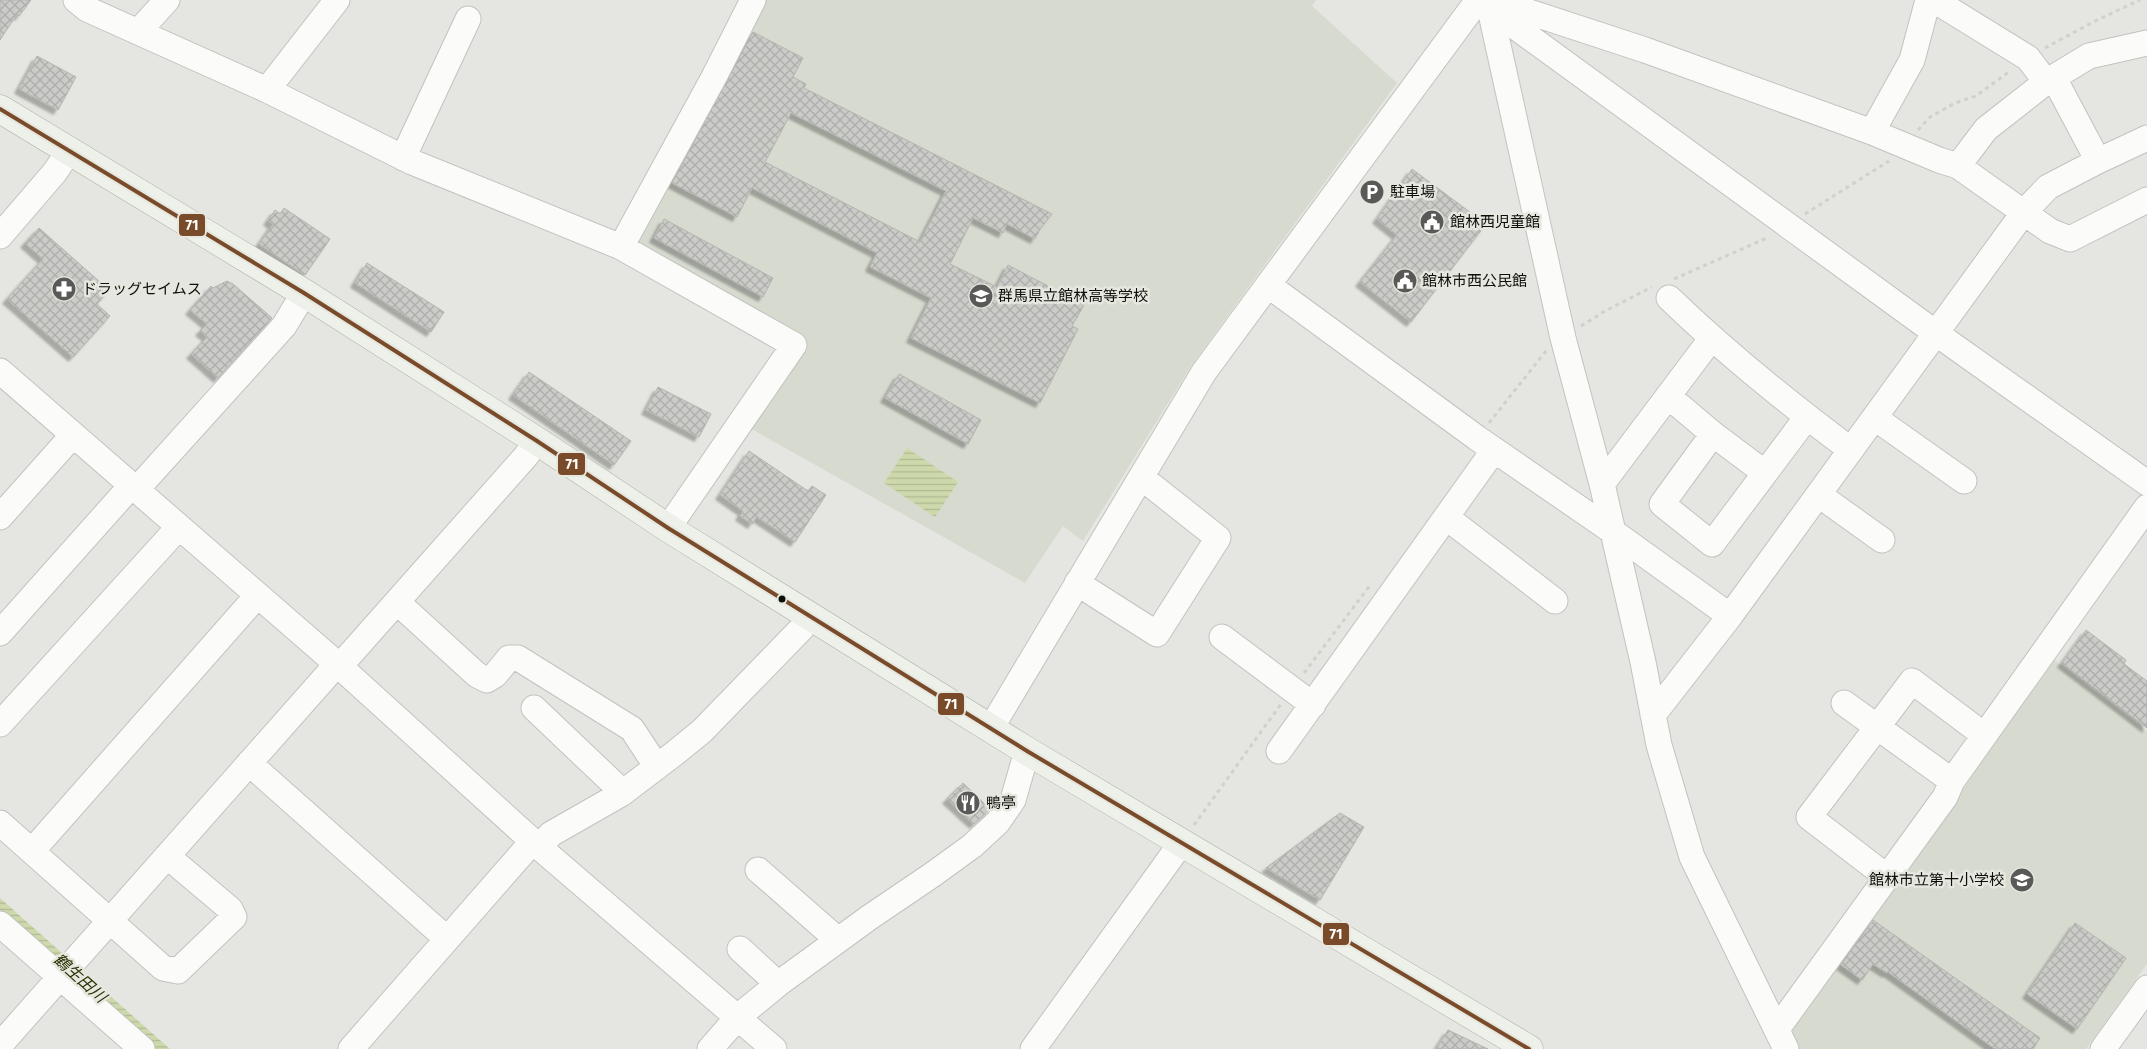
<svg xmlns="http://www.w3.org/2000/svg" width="2147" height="1049" viewBox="0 0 2147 1049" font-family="'Fira Sans','Noto Sans JP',sans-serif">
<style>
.built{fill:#d6dacf}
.water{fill:url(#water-rules)}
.building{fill:url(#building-cross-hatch);stroke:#b4b4b1;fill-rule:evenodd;filter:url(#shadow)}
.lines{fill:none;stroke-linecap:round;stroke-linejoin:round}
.minor-casing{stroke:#c2c3bf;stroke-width:27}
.major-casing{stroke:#afb2a6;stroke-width:29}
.path{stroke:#d0d0ce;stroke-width:3;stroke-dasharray:4 4;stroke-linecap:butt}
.minor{stroke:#fbfbfa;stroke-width:25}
.major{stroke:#eef0ea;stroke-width:28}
.bus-1-casing{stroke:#e6e8df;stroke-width:8}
.bus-1{stroke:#7a4b2a;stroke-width:4}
.bus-dot{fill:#0e0f0c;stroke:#e6e8df;stroke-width:2}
.labels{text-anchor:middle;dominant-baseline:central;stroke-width:5;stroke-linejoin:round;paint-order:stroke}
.poi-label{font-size:15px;fill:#0e0f0c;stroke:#e6e8df;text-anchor:start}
.water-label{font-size:16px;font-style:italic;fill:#283100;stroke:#e6e8df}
.line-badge{stroke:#e6e8df;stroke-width:2}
.badge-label{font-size:14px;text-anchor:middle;font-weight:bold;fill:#fff}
</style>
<defs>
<pattern id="water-rules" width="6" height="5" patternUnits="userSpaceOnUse" patternTransform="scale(1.25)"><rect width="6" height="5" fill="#cdd9ab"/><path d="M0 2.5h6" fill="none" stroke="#afb992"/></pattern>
<pattern id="building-cross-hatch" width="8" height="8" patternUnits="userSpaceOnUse" patternTransform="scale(1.25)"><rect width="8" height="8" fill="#cbccc8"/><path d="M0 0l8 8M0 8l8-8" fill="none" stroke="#adaeab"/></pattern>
<filter id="shadow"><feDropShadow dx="-4.5" dy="4.5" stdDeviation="1" flood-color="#0004"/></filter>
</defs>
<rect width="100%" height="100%" fill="#e5e6e1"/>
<path class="built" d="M761,0H1316L1312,6L1397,83L1189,369L1083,541L1063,526L1025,583L748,427L804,342L633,240Z
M2053,659L2147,731V964L2086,1049H1796L1786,1027L1959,795Z"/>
<path class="water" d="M907,448L958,482L935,517L884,483Z
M0,898L170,1049H152L0,914Z"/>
<path class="building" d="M0,0H31L19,16L17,14L0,40Z
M753,32L803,58L793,77L806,84L804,88L1052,214L1040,229L1035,239L1007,224L1003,233L973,218L950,264L997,287L1008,265L1084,305L1072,326L1078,329L1040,403L911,338L931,298L870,267L877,253L752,188L737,217L672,183ZM791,113L946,191L920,242L765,162Z
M37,56L76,77L58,110L19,89Z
M1412,169L1486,224L1411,322L1360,282L1397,235L1377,219Z
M284,208L330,239L305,275L259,244L273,224L268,221L275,210L280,214Z
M664,219L773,278L763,297L654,238Z
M39,228L109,290L97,304L110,316L73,357L7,299L43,259L25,243Z
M367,263L444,312L431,332L355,283Z
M227,281L233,284L272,318L218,378L191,354L207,337L200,331L207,324L190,310L211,286L213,288Z
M529,372L631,441L614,465L513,395Z
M899,374L981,420L968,444L885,398Z
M658,387L711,414L699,437L646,410Z
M749,451L808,491L812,486L826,495L795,542L757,517L752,524L740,516L743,511L720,495Z
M2086,630L2126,660L2124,664L2147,681V728L2062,663Z
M963,783L990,809L974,824L947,799Z
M1340,813L1364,827L1320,900L1266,868Z
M1873,920L2040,1038L2033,1049H1995L1888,972L1887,973L1873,964L1862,980L1841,965Z
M2075,923L2126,958L2077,1029L2027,994Z
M1448,1030L1488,1049H1436Z"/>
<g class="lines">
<defs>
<path id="minor" d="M76,0L87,9L267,90L412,162L621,247L794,345L668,528
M1934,0L2028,58L2046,82
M1487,2L1520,9L1645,50L1872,132L1939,160L1958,166L2050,231L2070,239L2147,200
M1484,4L1937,334L2147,483
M1490,9L1563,338L1602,484L1643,662L1659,745L1692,857L1786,1049
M138,32L167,0
M2054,78L2098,161
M267,90L337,0
M1872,132L1912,60L1928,0
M403,158L468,19
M1958,166L1986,129L2046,82L2089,56L2147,43
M0,236L55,172L69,151
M621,247L714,77L753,0
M1268,285L1477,438L1612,531L1730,616
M1669,298C1726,353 1788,403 1851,450
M0,371L337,664L539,847L774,1049
M1668,396L1713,434L1662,504L1712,544L1807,417
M1875,418L1964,481
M1713,434L1765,473
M1602,484L1711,339
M136,490L284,326L304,293
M1819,495L1882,540
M0,517L73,435
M1446,517L1555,601
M1077,583L1157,634L1218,538L1141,477
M397,602L477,675L487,680L495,675L509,658H518L632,729L657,767
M0,633L131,486
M1222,637L1313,705
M1844,703L1952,781
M534,708L614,784L621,794
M1653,715L1730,616L2024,212L2048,187L2098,161L2147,138
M0,724L178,528
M991,728L1204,372L1478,0
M1279,751L1494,450
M249,763L447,939
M0,823L163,968L178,971L234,917L230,909L167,856
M539,847L551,834L621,794L675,753L702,731L802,628L809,616
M32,851L257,596
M758,870L838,940
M1887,877L1809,817L1912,681L1984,735
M0,924L142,1049
M740,949L778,984
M1777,1029L1945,797L1952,781L2147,507
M0,1045L337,664L347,658L526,456L537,441
M351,1049L533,841
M710,1049L738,1017L778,984L870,917L932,875L972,846L998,822L1013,800L1027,751
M1033,1049L1182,842
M2103,1049L2147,988"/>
<path id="major" d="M0,109L304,293L537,441L668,528L1027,751L1529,1049"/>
</defs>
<use href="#minor" class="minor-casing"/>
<use href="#major" class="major-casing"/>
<path class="path" d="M2045,48L2095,21L2140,0
M1918,130L1930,117L1955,103L1976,96L2010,71
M1805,214L1889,161
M1674,279L1769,237
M1581,326L1605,311L1652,287
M1489,423L1546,351
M1304,673L1371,584
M1194,825L1281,704"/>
<use href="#minor" class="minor"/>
<use href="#major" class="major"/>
<defs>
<path id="bus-1" d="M0,109L304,293L537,441L668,528L1027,751L1529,1049"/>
</defs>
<use href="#bus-1" class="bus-1-casing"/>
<use href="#bus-1" class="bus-1"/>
</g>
<defs>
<symbol id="parking-disc" viewBox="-11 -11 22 22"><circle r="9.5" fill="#595a57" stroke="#e6e8df"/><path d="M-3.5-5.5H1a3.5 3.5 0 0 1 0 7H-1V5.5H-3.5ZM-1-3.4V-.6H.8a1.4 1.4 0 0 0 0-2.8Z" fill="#fff"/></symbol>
<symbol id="civic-disc" viewBox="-11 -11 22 22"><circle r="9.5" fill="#595a57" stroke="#e6e8df"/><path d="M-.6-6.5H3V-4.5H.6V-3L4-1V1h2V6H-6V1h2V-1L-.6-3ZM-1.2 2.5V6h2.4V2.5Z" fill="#fff"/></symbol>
<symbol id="pharmacy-disc" viewBox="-11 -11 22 22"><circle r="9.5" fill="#595a57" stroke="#e6e8df"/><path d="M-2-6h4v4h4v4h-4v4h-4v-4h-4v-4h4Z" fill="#fff"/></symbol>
<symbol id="school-disc" viewBox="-11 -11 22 22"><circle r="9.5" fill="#595a57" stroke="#e6e8df"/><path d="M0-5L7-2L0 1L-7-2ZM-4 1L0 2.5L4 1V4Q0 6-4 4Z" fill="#fff"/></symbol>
<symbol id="restaurant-disc" viewBox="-11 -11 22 22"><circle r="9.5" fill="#595a57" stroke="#e6e8df"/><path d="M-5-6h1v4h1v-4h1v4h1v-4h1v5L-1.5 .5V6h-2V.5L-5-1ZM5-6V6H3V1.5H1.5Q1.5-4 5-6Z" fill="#fff"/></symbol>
</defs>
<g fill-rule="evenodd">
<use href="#parking-disc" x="1358" y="178" width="28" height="28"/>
<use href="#civic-disc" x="1418" y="208" width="28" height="28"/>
<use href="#civic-disc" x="1391" y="267" width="28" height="28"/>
<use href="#pharmacy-disc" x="50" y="275" width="28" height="28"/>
<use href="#school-disc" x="967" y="282" width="28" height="28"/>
<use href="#restaurant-disc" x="954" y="789" width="28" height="28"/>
<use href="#school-disc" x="2008" y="866" width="28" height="28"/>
</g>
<circle class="bus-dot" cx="782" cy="599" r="4.5"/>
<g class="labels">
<g class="poi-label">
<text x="1390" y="192">駐車場</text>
<text x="1450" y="222">館林西児童館</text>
<text x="1422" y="281">館林市西公民館</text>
<text x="82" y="289">ドラッグセイムス</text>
<text x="998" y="296">群馬県立館林高等学校</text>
<text x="986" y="803">鴨亭</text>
<text x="2004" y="880" text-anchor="end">館林市立第十小学校</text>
</g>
<g class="water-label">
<text transform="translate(80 978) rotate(42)">鶴生田川</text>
</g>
</g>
<g class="line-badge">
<rect x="178" y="213" width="28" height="24" rx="5" fill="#7a4b2a"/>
<rect x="557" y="452" width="29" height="24" rx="5" fill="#7a4b2a"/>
<rect x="937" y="692" width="28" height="24" rx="5" fill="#7a4b2a"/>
<rect x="1322" y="922" width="28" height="24" rx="5" fill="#7a4b2a"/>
</g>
<g class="badge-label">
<text x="192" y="230">71</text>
<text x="572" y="469">71</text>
<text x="951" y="709">71</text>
<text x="1336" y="939">71</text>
</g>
</svg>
